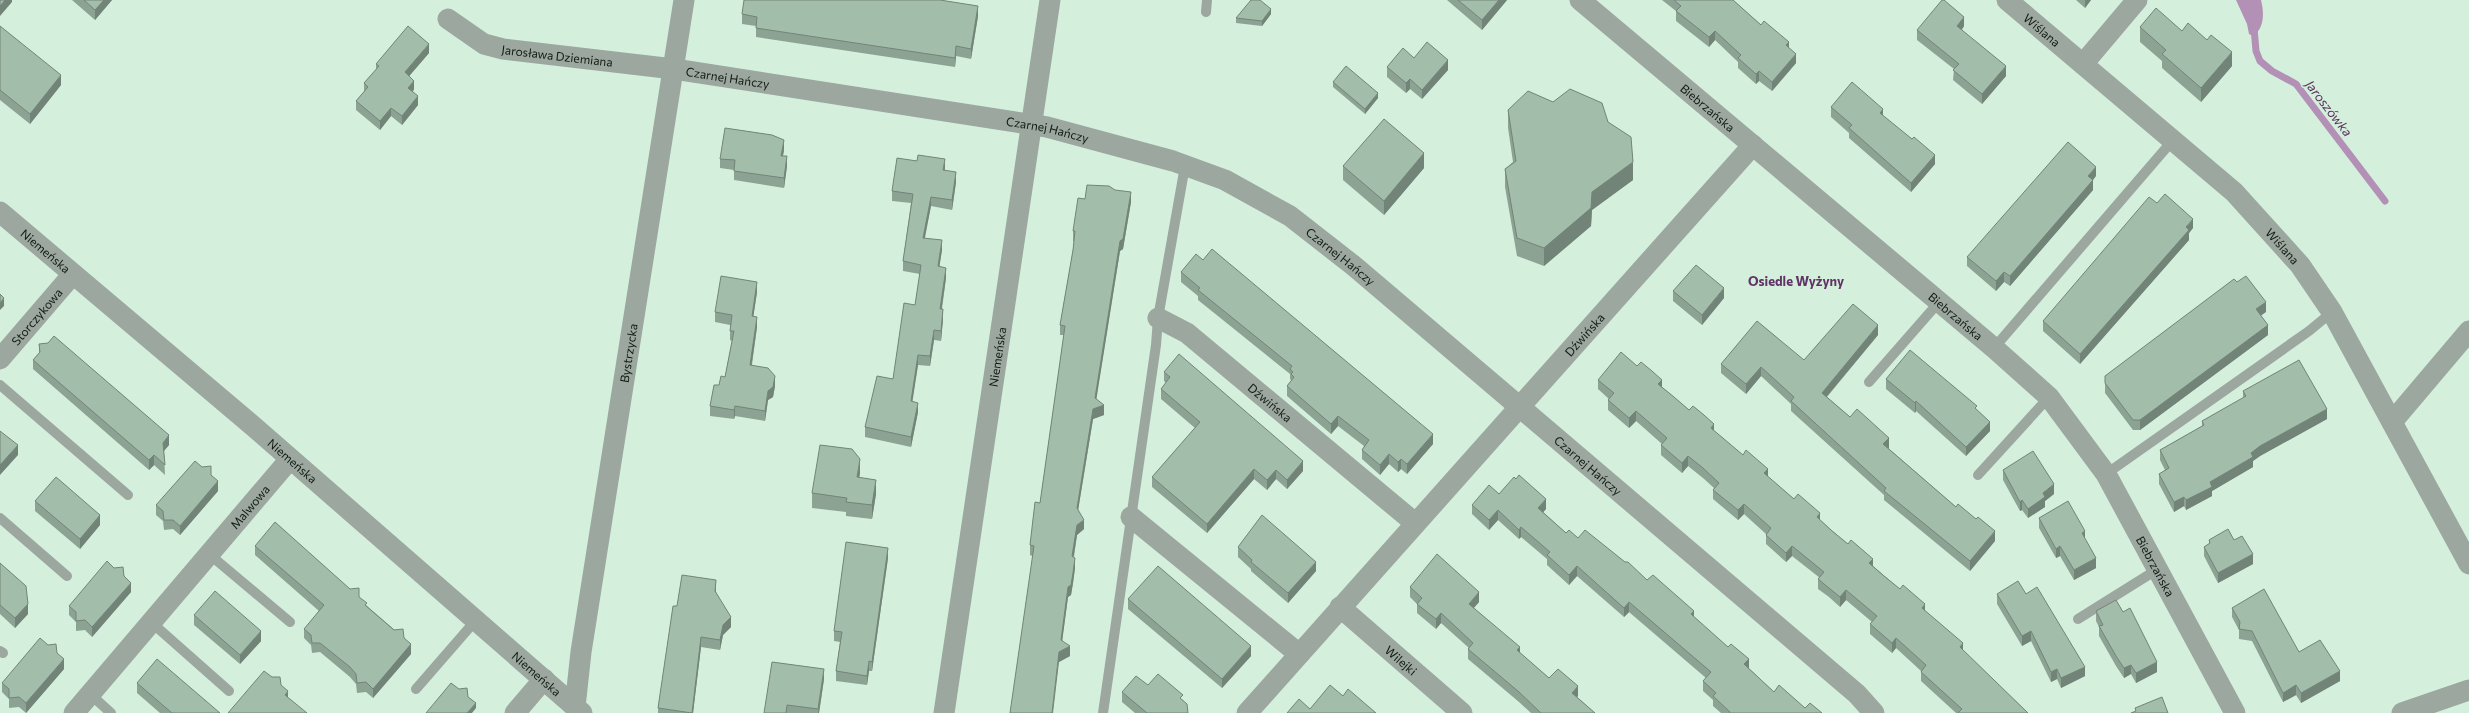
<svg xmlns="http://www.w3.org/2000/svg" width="2469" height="713" viewBox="0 0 2469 713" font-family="Commissioner,sans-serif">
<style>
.water{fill:#b390b5}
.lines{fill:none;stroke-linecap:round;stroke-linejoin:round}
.stream{stroke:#b390b5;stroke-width:7}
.lane{stroke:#9ca79f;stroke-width:10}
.street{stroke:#9ca79f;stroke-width:21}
.wall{fill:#8ca393}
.shaded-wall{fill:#728478}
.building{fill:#a3bdab;stroke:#728478}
.labels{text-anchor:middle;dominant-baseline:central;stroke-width:3;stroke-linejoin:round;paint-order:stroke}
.street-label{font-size:12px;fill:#101a13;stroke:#d4f0dd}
.water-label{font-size:13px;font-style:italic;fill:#592b5c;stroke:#d4f0dd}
.neighbourhood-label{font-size:13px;font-weight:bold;fill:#623366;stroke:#d4f0dd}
</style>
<rect width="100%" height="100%" fill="#d4f0dd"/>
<path class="water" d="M2236,0H2261C2264,12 2265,28 2253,36L2249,34L2247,24Z"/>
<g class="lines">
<path class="stream" d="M2254,28L2256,51L2260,61L2272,71L2296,84L2385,201"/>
<path class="lane" d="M1206,12L1207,0
M1994,348L2173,140
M1869,382L1939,302
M0,385L128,495
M2106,474L2309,331L2332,312
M1978,475L2049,397
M0,518L67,576
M209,554L290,622
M2078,619L2158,569
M151,622L229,691
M0,651L3,653
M416,689L476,620
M90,694L111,713
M1103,713L1156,345L1158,318L1185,166"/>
<g class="street">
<path id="s1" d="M1580,0L1994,348L2049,397L2106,474L2235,713"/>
<path id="s2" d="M2007,0L2234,192L2300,265L2332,312L2469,564"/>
<path id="s3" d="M448,19L484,44L503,49L674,69L1047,127L1173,161L1225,180L1290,216L1354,266L1857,694L1874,713"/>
<path d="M2083,64L2137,0"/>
<path id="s4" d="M0,212L253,426L582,713"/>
<path id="s5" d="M1158,318L1187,333L1415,523"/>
<path id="s6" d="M0,359L73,274"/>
<path d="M2392,422L2469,331"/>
<path d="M1131,517L1299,654"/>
<path id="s7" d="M1340,607L1462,713"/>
<path id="s8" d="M575,707L581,652L684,0"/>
<path id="s9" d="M74,713L290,459"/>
<path d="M515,713L544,679"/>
<path id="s10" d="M944,713L1050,0"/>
<path id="s11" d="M1247,713L1753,145"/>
<path d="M2402,713L2469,690"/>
</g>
</g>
<path class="wall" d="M72,0H112L95,20Z
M1447,0H1507L1482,30Z
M1662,0H1733L1761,25L1789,48L1796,63L1772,91L1759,81L1756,84L1738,68V62L1715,40L1709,47L1676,21V11Z
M2076,0H2091L2085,8Z
M742,14L978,16L971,59L956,56L955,67L756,37V26L742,24Z
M1271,14L1262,26L1236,23V18Z
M0,26L61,85L30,124L0,100Z
M1964,26L1962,30L2006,76L1982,104L1953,80L1954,69L1917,40V30Z
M2140,27L2182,31L2232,66L2201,102L2162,68V61L2140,42Z
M429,53L409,76L414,89L413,92L418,105L402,125L391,116L380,130L356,110V101L364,92V83L376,70V64Z
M1387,67L1448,70L1422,99L1410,89L1406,93L1387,77Z
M1333,82L1378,98L1365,114L1333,87Z
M1553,102L1608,122L1633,180L1592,210L1591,226L1544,266L1517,256L1505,187V169L1513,162L1508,128V110Z
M1831,107L1883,116L1935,164L1911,192L1849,138V133L1831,117Z
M784,150L783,156L787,166L784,188L734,180V170L720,168V159Z
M1343,166L1424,168L1384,215L1343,180Z
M945,168V170L956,182L952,210L931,206L924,238L942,250L939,267L946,278L942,309L943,319L941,341L934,340L930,366L918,365L912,401L918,412L911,447L865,437V427L893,379L915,305L920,274L903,271V261L911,203L892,201V191Z
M2096,176L2093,180V190L2010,286L2004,282L1996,291L1967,266V257Z
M1085,199L1131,202L1123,249L1120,251L1096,399L1104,415L1093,419L1078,510L1084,529L1077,535L1074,557L1075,568L1073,583L1071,595L1068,597L1062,641L1070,656L1059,662L1032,556L1030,555V545L1040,503L1064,335H1060V325L1073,250L1074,241H1073V231Z
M2157,203L2193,228L2189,233V240L2080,364L2043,331V321Z
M1203,260L1433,444L1407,474L1401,469L1398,472L1389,464L1380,475L1362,459V450L1364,446L1338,426L1331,434L1287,396V386L1291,381V380L1290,379V374L1198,300V296L1181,282V272Z
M1673,291L1724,298L1702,325L1673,301Z
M757,292L753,317L757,327L752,365L775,386L773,397L768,400L765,421L735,416L734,419L710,416V406L719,385L725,377L732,341L730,340V325L715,322V312Z
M2266,312L2261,315L2268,335L2140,430H2133L2105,393V376Z
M1878,335L1827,397L1850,417L1889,448H1888L1995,541L1970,571L1884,500V495L1791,411V404L1761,376L1746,394L1721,373V364L1804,360Z
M39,344L169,445L164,451L165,475L154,465L149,470L33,369V360L39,353Z
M1164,372L1303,471L1287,489L1276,479L1267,490L1254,479L1207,533L1152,487V477L1195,428L1161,399V389L1166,383L1164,381Z
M1886,379L1977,410L1990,431L1966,456L1916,411L1915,413L1886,389Z
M1598,380L1662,387L1794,499L1820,520L1925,611L1963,651L2028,713H1956L1921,681V671L1896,648L1892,653L1870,634V624L1872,622L1846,600L1840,607L1829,597L1818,589V579L1820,578L1792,556L1786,562L1766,544V534L1744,514L1738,520L1713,499V490L1714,488L1703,478L1688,466L1682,473L1661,455V445L1662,444L1636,421L1629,428L1608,410V400L1609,399L1598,389Z
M2243,391L2327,419L2260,456L2253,461V467L2212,491V496L2186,510L2184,506L2174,512L2159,484V474L2165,470L2160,460V450L2202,426V421L2243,398Z
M2003,470L2054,494L2045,501V507L2028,518L2022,510L2020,511L2003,480Z
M860,473L859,477L876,494L872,519L846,516V512L812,508V493Z
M211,475L218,491L180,535L173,529L164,530L163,521L156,515V505Z
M1516,479L1546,509L1543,512L1566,533L1578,538L1647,580L1694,617L1774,692L1805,708L1822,713H1721L1713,706V700L1703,691V681L1706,678L1629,612L1624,617L1577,576L1569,585L1547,565V559L1521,537L1519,539L1498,520L1489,530L1472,514V505L1499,494Z
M35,501L100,525L80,549L35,511Z
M2039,518L2085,539L2096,568L2074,580L2060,556L2056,558L2039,528Z
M2209,540H2234L2253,564L2218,583L2204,556V547L2209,544Z
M255,546L350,589L359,597L367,606L404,638L411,654L373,698L366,692L357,693L356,684L350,677L320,652L312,653L311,645L304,638V629L319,611L255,555Z
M1238,547L1316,571L1288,603L1251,571V569L1238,557Z
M888,558L872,671H869L867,685L836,681V671L840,642L834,641V631Z
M0,563L28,614L15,628L0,614Z
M124,576L131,592L92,637L85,630L76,631V622L69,615V606Z
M1410,587L1479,602L1474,608L1520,653L1549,678L1578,696L1577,697L1595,713H1531L1519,702L1468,659V649L1469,648L1441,623L1436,629L1417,613V604L1410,597Z
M716,590V592L731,627L723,635L720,650L701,647L693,713H658V708L677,606Z
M1997,594H2026L2085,676L2061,688L2057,679L2051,682L2031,641L2022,646L1997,604Z
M1128,599L1251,656L1222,688L1128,609Z
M2232,608L2299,652L2340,681L2301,703L2296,695L2283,702L2252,641L2239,639V630L2232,617Z
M2096,611L2157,672L2136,683L2131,674L2124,678L2116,666L2099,636V627L2096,621Z
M194,615L261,641L240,664L194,625Z
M64,669L26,713L19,707L9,708V699L2,692V683Z
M824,679L819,713H764Z
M137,683L220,713H160L137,693Z
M1148,685L1183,700L1188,713H1135L1122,702V692Z"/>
<path class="shaded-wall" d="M5,0H12V2L0,16V6Z
M104,0H112L95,20V10Z
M1499,0H1507L1482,30V20Z
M2085,0H2091L2085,8Z
M978,6V16L971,59V49Z
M1271,9V14L1262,26V21Z
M1964,17V26L1957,36V26Z
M1715,31V40L1709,47V37Z
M1789,42V52L1786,45Z
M429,44V53L405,81V72Z
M956,46V56L955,67V58Z
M2232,52V66L2201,102V88Z
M1796,54V63L1772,91V82Z
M1448,60V70L1422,99V90Z
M2006,66V76L1982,104V94Z
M1759,71V81L1756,84V74Z
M61,75V85L30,124V114Z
M1410,79V89L1406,93V83Z
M414,81V89L408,97V88Z
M1378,93V98L1365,114V109Z
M418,96V105L402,125V116Z
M391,108V116L380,130V121Z
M1883,109V119L1880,113Z
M784,140V150L781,165V156Z
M1424,153V168L1384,215V201Z
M1935,155V164L1911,192V183Z
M787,156V166L784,188V178Z
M945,159V168L943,180V170Z
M1633,162V180L1592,210L1591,226L1544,266V248L1592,192Z
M2096,167V176L2088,186V176Z
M956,172V182L952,210V200Z
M2093,180V190L2010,286V276Z
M1131,192V202L1123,249L1120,251L1095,408V398L1120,241Z
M931,197V206L923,248V238Z
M2193,219V228L2189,233V240L2080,364V354Z
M942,240V250L938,276V266Z
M946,268V278L940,319V309Z
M2004,272V282L1996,291V281Z
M757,282V292L752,326V316Z
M1724,288V298L1702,325V315Z
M4,298V306L0,310V303Z
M2266,302V312L2256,319V309Z
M943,309V319L941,341V331Z
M757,317V327L750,375V365Z
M1878,325V335L1822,402V393Z
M2268,325V335L2140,430V420Z
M934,330V340L930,366V356Z
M918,355V365L911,411V401Z
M1761,367V376L1746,394V384Z
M775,376V386L773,397L768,400L765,421V411L768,391Z
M1662,380V389L1658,384Z
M1916,401V411L1915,413V403Z
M918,403V412L911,447V437Z
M1104,405V415L1093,419L1077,517V508L1093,409Z
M735,406V416L734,419V410Z
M2327,409V419L2260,456L2253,461V467L2212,491V496L2186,510V500L2210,482L2260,446Z
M1636,411V421L1629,428V418Z
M1338,416V426L1331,434V424Z
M1990,422V431L1966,456V447Z
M1714,424V434L1711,428Z
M1433,434V444L1407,474V464Z
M169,435V445L163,452V443Z
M1889,438V448L1883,454V444Z
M18,445V455L0,475V465Z
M1389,454V464L1380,475V465Z
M154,455V465L149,470V460Z
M1688,456V466L1682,473V463Z
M860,459V473L857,491V477Z
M1401,459V469L1398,472V462Z
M1303,461V471L1287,489V480Z
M1254,469V479L1207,533V524Z
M1768,469V478L1764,473Z
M1276,470V479L1267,490V480Z
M876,480V494L872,519V505Z
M218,481V491L180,535V526Z
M2054,484V494L2045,501V507L2028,518V509L2043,493Z
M2184,497V506L2174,512V502Z
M1546,499V509L1538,518V508Z
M2022,500V510L2020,511V502Z
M1744,504V514L1738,520V510Z
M1498,510V520L1489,530V520Z
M1820,513V523L1817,517Z
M100,515V525L80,549V539Z
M1084,520V529L1077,535L1072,566V556L1077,525Z
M1521,527V537L1519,539V530Z
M1995,531V541L1970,571V561Z
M2085,531V541L2082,533Z
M1792,546V556L1786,562V553Z
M2060,546V556L2056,558V549Z
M888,548V558L872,671V662Z
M2253,554V564L2218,583V573Z
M1075,558V568L1073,583L1071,595L1068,597L1061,650V640L1068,587Z
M2096,558V568L2074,580V570Z
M1873,559V569L1869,563Z
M1316,562V571L1288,603V593Z
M1577,566V576L1569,585V575Z
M716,580V590L715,600V591Z
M131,583V592L92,637V627Z
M1846,590V600L1840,607V597Z
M1479,592V602L1469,613V604Z
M1629,602V612L1624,617V608Z
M28,604V614L15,628V618Z
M1925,604V613L1922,608Z
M1694,611V620L1691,614Z
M1441,613V623L1436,629V619Z
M731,617V627L723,635L720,650V640L723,625Z
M261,631V641L240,664V655Z
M2031,631V641L2022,646V636Z
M701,637V647L693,713H692Z
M1896,638V648L1892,653V643Z
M1963,643V653L1960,647Z
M411,644V654L373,698V689Z
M1070,646V656L1059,662L1053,713H1052L1059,652Z
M1251,646V656L1222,688V679Z
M1520,647V657L1517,650Z
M64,659V669L26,713V703Z
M1749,659V669L1744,664Z
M869,661V671L867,685V676Z
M2157,662V672L2136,683V673Z
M2131,665V674L2124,678V668Z
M2085,667V676L2061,688V678Z
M824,669V679L819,713H818Z
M2057,669V679L2051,682V672Z
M2340,671V681L2301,703V693Z
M2296,685V695L2283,702V693Z
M1578,686V696L1572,702V693Z
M288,691V701L285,695Z
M476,703V708L472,713H467Z"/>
<path class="building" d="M0,0H5L0,6Z
M84,0H104L95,10Z
M744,0H940L978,6L971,49L956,46L955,58L756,28L757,17L742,14Z
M1251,0H1260L1271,9L1262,21L1236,18Z
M1458,0H1499L1482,20Z
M1674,0H1733L1761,25L1764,21L1789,42L1786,45L1796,54L1772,82L1759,71L1756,74L1738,58L1741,55L1715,31L1709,37L1676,11L1681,6Z
M1942,0H1944L1964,17L1957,26L2006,66L1982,94L1953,70L1959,64L1917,30Z
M2156,8L2182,31L2188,23L2207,40L2211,35L2232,52L2201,88L2162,54L2166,50L2140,27Z
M0,26L61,75L30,114L0,90Z
M408,26L429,44L405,72L414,81L408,88L418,96L402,116L391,108L380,121L356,101L368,87L364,83L379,66L376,64Z
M1427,42L1448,60L1422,90L1410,79L1406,83L1387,67L1403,48L1414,58Z
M1346,66L1378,93L1365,109L1333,82Z
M1852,82L1883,109L1880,113L1912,139L1914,137L1935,155L1911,183L1849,128L1852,125L1831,107Z
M1570,89L1602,103L1608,122L1631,137L1633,162L1592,192L1591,208L1544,248L1517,238L1505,169L1516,161L1508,110L1528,91L1553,102Z
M1384,119L1424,153L1384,201L1343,166Z
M725,128L772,135L784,140L781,156H787L784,178L734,171L735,160L720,159Z
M2068,142L2096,167L2088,176L2093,180L2010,276L2004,272L1996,281L1967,257Z
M918,155L945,159L943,170L956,172L952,200L931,197L923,238L942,240L938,266L946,268L940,309H943L941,331L934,330L930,356L918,355L911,401L918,403L911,437L865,427L877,376L893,379L904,303L915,305L921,265L903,261L913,194L892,191L897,158L917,161Z
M1087,185L1109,186L1115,190L1131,192L1123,239L1120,241L1095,398L1104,405L1093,409L1077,508L1084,520L1077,525L1072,556L1075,558L1073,573L1071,585L1068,587L1061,640L1070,646L1059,652L1052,713H1010L1034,546L1030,545L1035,502L1040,503L1065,326L1060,325L1073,250L1075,231H1073L1078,198L1085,199Z
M2165,194L2193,219L2186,227L2189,230L2080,354L2043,321L2149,197L2157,203Z
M1212,249L1433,434L1407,464L1401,459L1398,462L1389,454L1380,465L1362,450L1369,440L1338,416L1331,424L1287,386L1294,377L1291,374L1293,372L1290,369L1292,366L1198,290L1200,288L1181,272L1196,254L1203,260Z
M1696,265L1724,288L1702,315L1673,291Z
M721,276L757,282L752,316L757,317L750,365L768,368L775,376L773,387L768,391L765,411L735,406L734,410L710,406L714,385H719L721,376L725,377L734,331H730L732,315L715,312Z
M2246,276L2266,302L2256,309L2268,325L2140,420H2133L2105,383V376L2234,279L2237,282Z
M0,294L4,298L0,303Z
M1853,304L1878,325L1822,393L1850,417L1857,409L1889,438L1883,444L1956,507L1958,504L1976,519L1978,517L1995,531L1970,561L1884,491L1886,488L1791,401L1794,397L1761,367L1746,384L1721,364L1757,321L1804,360Z
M54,336L169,435L163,443L165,465L154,455L149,460L33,360L40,352L39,344L48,343Z
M1910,350L1977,406L1975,408L1990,422L1966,447L1916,401L1915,403L1886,379Z
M1621,352L1637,366L1641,362L1652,371L1662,380L1658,384L1674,397L1689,410L1693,406L1704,415L1714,424L1711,428L1743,455L1746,450L1768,469L1764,473L1794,499L1798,494L1820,513L1817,517L1832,531L1848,544L1851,540L1873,559L1869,563L1884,576L1900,589L1903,585L1925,604L1922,608L1963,643L1960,647L2028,713H1958L1962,709L1921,672L1926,665L1896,638L1892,643L1870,624L1877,616L1846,590L1840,597L1818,579L1824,572L1792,546L1786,553L1766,535L1771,528L1744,504L1738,510L1713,490L1719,483L1703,468L1688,456L1682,463L1661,445L1667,438L1636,411L1629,418L1608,400L1614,393L1598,380Z
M1179,354L1303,461L1287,480L1276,470L1267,480L1254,469L1207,524L1152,477L1200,422L1161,389L1170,377L1164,372Z
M2299,360L2327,409L2260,446L2251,453L2253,457L2210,482L2212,487L2186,500L2184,497L2174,502L2159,474L2169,468L2160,450L2204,425L2202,421L2246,396L2243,391Z
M0,431L18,445L0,465Z
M820,445L852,449L860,459L857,477L876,480L872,505L846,502L847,498L812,493Z
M2033,451L2054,484L2043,493L2045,497L2028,509L2022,500L2020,502L2003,470Z
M195,461L202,467L211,466V475L218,481L180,526L173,520H164L163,511L156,505Z
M1519,475L1546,499L1538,508L1566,533L1569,530L1578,538L1585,530L1625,562H1628L1647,580L1653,575L1694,611L1691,614L1728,647L1731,644L1749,659L1744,664L1774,692L1779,685L1805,708L1810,703L1822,713H1729L1730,712L1713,696L1716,693L1703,681L1711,672L1629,602L1624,608L1577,566L1569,575L1547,555L1550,552L1521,527L1519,530L1498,510L1489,520L1472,505L1489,485L1499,494L1514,477L1516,479Z
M56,477L100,515L80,539L35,501Z
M2068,501L2085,531L2082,533L2096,558L2074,570L2060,546L2056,549L2039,518Z
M1262,515L1316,562L1288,593L1251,562L1252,560L1238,547Z
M275,522L350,589L359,588V597L367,603L365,605L394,630L403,629L404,638L411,644L373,689L366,682L357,683L356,674L350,667L320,643H312L311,635L304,629L324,605L255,546Z
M2228,529L2234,540L2242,536L2253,554L2218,573L2204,547L2210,543L2209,540Z
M846,542L888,548L872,662L869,661L867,676L836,671L842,632L834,631Z
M1437,554L1479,592L1469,604L1520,647L1517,650L1549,678L1558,669L1578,686L1572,693L1595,713H1541L1519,692L1468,649L1473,643L1441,613L1436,619L1417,604L1422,598L1410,587Z
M107,561L114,568L123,567L124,576L131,583L92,627L85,620L76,621V612L69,606Z
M0,563L26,586L28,604L15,618L0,605Z
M1158,566L1251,646L1222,679L1128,599Z
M682,575L716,580L715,591L731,617L723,625L720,640L701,637L692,713L658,708L673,606H677Z
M2018,581L2026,594L2037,587L2085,667L2061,678L2057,669L2051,672L2031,631L2022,636L1997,594Z
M2264,589L2299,652L2320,640L2340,671L2301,693L2296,685L2283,693L2252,631L2239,629L2240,622L2232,608Z
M215,591L261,631L240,655L194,615Z
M2116,600L2123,612L2130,608L2157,662L2136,673L2131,665L2124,668L2116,656L2099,626L2103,625L2096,611Z
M40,638L48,645L56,644L57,653L64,659L26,703L19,697L9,698V689L2,683Z
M157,659L220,713H172L137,683Z
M772,662L824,669L818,709L787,705L786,713H764Z
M264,671L272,677H280L281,685L288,691L285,695L307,713H228Z
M1158,674L1183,695L1180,698L1187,704L1188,713H1147L1122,692L1136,676L1148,685Z
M451,683L459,689L467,688L468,697L476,703L467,713H426Z
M1330,685L1343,696L1348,689L1376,713H1287L1299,699L1310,709Z
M2162,697L2168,713H2131L2136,711L2135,708Z"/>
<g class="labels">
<g class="street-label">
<text stroke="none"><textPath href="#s2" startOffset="46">Wiślana</textPath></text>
<text stroke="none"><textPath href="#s3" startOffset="118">Jarosława Dziemiana</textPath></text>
<text stroke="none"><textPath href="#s3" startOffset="290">Czarnej Hańczy</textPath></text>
<text stroke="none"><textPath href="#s1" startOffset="167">Biebrzańska</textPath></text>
<text stroke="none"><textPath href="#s3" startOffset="614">Czarnej Hańczy</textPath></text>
<text stroke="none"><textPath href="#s2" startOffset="370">Wiślana</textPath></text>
<text stroke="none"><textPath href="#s4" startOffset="60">Niemeńska</textPath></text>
<text stroke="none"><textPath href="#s3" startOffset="938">Czarnej Hańczy</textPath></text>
<text stroke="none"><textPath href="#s1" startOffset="491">Biebrzańska</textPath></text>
<text stroke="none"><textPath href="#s6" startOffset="56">Storczykowa</textPath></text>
<text stroke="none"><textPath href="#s11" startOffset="507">Dźwińska</textPath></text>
<text stroke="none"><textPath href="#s8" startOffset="358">Bystrzycka</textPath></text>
<text stroke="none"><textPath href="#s10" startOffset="360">Niemeńska</textPath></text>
<text stroke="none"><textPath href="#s5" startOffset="141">Dźwińska</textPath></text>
<text stroke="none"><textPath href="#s4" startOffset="384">Niemeńska</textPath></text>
<text stroke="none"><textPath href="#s3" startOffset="1262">Czarnej Hańczy</textPath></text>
<text stroke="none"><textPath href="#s9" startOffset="271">Malwowa</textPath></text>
<text stroke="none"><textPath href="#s1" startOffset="815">Biebrzańska</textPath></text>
<text stroke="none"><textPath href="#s7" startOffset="81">Wilejki</textPath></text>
<text stroke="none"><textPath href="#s4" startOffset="708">Niemeńska</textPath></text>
</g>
<g class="water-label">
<text transform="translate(2329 108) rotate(52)">Jaroszówka</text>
</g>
<g class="neighbourhood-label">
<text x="1796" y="281">Osiedle Wyżyny</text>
</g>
</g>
</svg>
